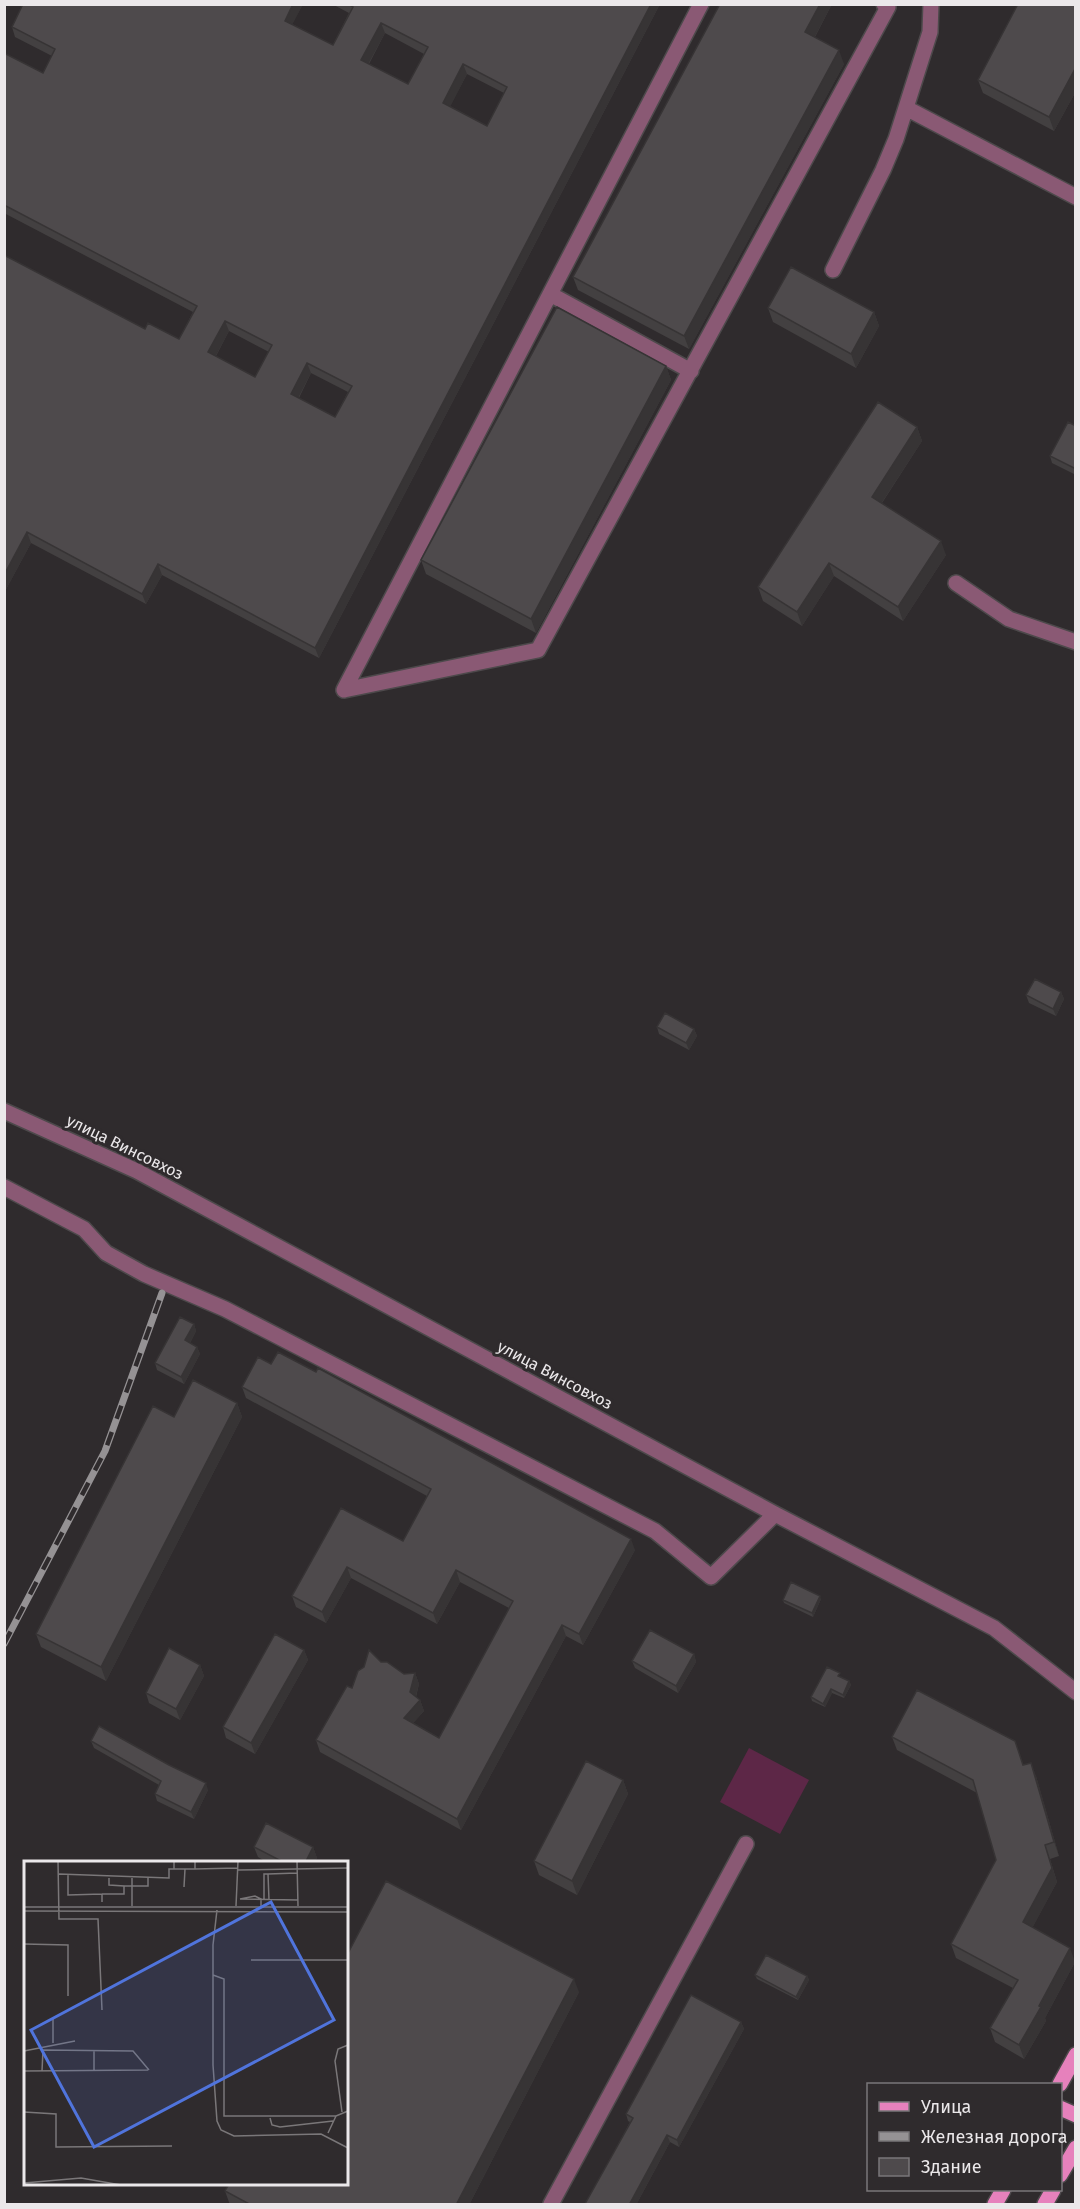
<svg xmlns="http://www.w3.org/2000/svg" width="1080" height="2209" viewBox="0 0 1080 2209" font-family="'Fira Sans',sans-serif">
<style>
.green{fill:#5d2747}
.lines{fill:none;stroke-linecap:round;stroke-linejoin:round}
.minor-casing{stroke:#4d494b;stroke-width:18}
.major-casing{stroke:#4d494b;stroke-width:18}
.minor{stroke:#8a5974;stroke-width:15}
.major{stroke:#e681bc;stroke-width:15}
.rail-casing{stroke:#959294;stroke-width:7}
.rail{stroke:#2f2b2d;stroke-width:4.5;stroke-dasharray:14;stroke-linecap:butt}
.wall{fill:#434041;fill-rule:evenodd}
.shaded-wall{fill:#373435}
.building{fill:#4e4a4c;stroke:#373435;stroke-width:1.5;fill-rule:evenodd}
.labels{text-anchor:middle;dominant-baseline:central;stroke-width:6;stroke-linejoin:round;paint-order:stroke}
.street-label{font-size:16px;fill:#ebe8ea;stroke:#2f2b2d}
.inset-road{fill:none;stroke:#7a7779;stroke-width:1.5}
.view{fill:#5074dc;fill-opacity:0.15;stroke:#5074dc;stroke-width:3}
.inset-edge{fill:none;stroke:#ebe8ea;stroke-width:3}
</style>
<rect width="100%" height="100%" fill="#2f2b2d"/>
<path class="green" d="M749,1748L809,1780L780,1834L720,1802Z"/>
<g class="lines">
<defs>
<path id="minor" d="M906,108L1076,197
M833,270L883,170L896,139L930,32L931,4
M550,294L691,371
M956,583L1009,619L1076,642
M344,690L538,650L888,7L884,4
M344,690L701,4
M4,1111L137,1171L775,1514L994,1628L1076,1692
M4,1187L84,1229L106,1253L144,1274L225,1309L655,1531L711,1577L775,1514
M551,2204L746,1844"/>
<path id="major" d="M1060,2084L1076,2055
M1060,2108L1076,2115
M1060,2175L1076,2148
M995,2204L1003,2190
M1045,2204L1053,2190"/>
</defs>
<use href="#minor" class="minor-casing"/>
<use href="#major" class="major-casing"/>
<use href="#minor" class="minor"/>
<use href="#major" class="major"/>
<defs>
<path id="rail" d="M4,1644L105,1451L162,1293"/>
</defs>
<use href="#rail" class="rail-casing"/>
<use href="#rail" class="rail"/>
</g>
<path class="wall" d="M23,4H303L292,24L333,45L349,13L332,4H660L319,658L162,575L146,604L31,543L4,593V255L145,329L179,339L193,312L4,213V53L43,73L52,56L15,37L12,27ZM385,33L424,54L408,84L369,64ZM467,74L504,93L487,126L450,106ZM229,331L269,352L255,377L216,356ZM311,373L348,392L335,417L299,398Z
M720,4H832L815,37L844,64L689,349L578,290L573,277Z
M1076,4V91L1054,131L983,93L978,80Z
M768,308L874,312L879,326L856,368L773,322Z
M666,366L671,380L536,633L426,574L421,560Z
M1076,426V475L1052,463L1050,456Z
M917,427L922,441L882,503L946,555L903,621L834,576L802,626L763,601L758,587Z
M1061,992L1064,999L1056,1016L1029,1003L1026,995Z
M657,1027L694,1029L697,1036L689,1050L659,1034Z
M194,1324L196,1331L190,1343L197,1347L200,1354L184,1384L157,1370L155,1363Z
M242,1387L635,1550L583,1645L566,1636L461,1830L320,1752L316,1740L352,1688L381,1662L404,1674L415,1673L419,1684L416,1697L420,1700L424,1711L413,1723L439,1738L509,1608L460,1582L437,1624L351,1578L326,1623L296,1607L292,1596L341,1508L403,1541L427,1496L246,1398Z
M237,1403L242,1417L106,1681L41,1647L36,1634L174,1417Z
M821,1599L813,1617L784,1603L783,1600Z
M304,1650L308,1660L255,1754L226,1738L223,1727Z
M694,1654L696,1662L678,1693L635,1668L632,1661Z
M200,1665L204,1676L180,1720L149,1703L146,1693Z
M841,1677L849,1681L851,1685L844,1698L832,1693L825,1707L812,1701L811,1697Z
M892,1737L1023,1765L1036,1776L1059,1856L1050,1859L1057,1882L1032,1928L1075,1962L1045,2018L1046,2021L1024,2059L995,2042L990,2028L1013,1988L956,1958L951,1944L996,1860L977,1793L897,1750Z
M91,1741L208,1790L194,1819L157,1801L155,1794L159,1785L94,1748Z
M623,1780L628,1794L577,1895L539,1875L534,1861Z
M254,1847H313L317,1858L314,1863H268L258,1857Z
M755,1975L807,1976L809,1980L798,2000L757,1979Z
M579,1992L469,2205H230L225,2191Z
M741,2022L744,2029L679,2147L670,2142L636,2205H586L630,2122L628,2121L626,2114Z"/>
<path class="shaded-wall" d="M293,4H303L289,31L285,21Z
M651,4H660L319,658L315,648Z
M820,4H832L810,46L805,32Z
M381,23L385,33L365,70L361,60Z
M839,50L844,64L689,349L684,336Z
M463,64L467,74L447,113L443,103Z
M1076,67V91L1054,131L1049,117Z
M874,312L879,326L856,368L851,354Z
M225,321L229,331L212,363L208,352Z
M307,363L311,373L295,404L291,394Z
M666,366L671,380L536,633L531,619Z
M917,427L922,441L877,510L872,497Z
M27,532L31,543L4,593V575Z
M941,541L946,555L903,621L898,607Z
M829,563L834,576L802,626L797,612Z
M158,564L162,575L146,604L142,594Z
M1061,992L1064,999L1056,1016L1053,1009Z
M694,1029L697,1036L689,1050L686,1043Z
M194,1324L196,1331L188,1347L185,1340Z
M197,1347L200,1354L184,1384L181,1377Z
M237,1403L242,1417L106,1681L101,1667Z
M631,1539L635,1550L583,1645L579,1634Z
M347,1567L351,1578L326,1623L322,1612Z
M456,1570L460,1582L437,1624L433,1613Z
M820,1596L821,1599L813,1617L812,1613Z
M562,1625L566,1636L461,1830L457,1819Z
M304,1650L308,1660L255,1754L251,1743Z
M694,1654L696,1662L678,1693L676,1686Z
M200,1665L204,1676L180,1720L176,1709Z
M415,1673L419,1684L414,1703L410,1692Z
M849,1681L851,1685L844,1698L843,1695Z
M831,1689L832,1693L825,1707L823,1704Z
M420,1700L424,1711L408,1729L404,1718Z
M1031,1763L1036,1776L1059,1856L1054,1842Z
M623,1780L628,1794L577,1895L572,1881Z
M206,1783L208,1790L194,1819L191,1812Z
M1045,1845L1057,1882L1028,1936L1023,1922Z
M313,1847L317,1858L314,1863H305Z
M1070,1948L1075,1962L1045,2018L1046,2021L1024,2059L1019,2045Z
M807,1976L809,1980L798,2000L796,1997Z
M574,1979L579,1992L469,2205H456Z
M741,2022L744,2029L679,2147L677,2140Z
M667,2135L670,2142L636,2205H629Z"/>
<path class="building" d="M23,4H293L285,21L333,45L353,7L348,4H651L315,648L158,564L142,594L27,532L4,575V255L145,329L148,323L179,339L197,306L4,205V53L43,73L55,49L12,27ZM381,23L428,47L408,84L361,60ZM463,64L507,87L487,126L443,103ZM225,321L272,345L255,377L208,352ZM307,363L352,386L335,417L291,394Z
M720,4H820L805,32L839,50L684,336L573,277Z
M1018,4H1076V67L1049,117L978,80Z
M791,267L874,312L851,354L768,308Z
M557,307L666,366L531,619L421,560Z
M878,402L917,427L872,497L941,541L898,607L829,563L797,612L758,587Z
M1068,422L1076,426V469L1050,456Z
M1035,979L1061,992L1053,1009L1026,995Z
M665,1013L694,1029L686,1043L657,1027Z
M180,1317L194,1324L185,1340L197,1347L181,1377L155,1363Z
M278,1352L316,1372L318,1368L631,1539L579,1634L562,1625L457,1819L316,1740L347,1686L352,1688L358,1671L364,1667L369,1650L381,1662H387L404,1674L415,1673L410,1692L420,1700L404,1718L439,1738L513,1601L456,1570L433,1613L347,1567L322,1612L292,1596L341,1508L403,1541L431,1489L242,1387L258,1357L271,1364Z
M193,1380L237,1403L101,1667L36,1634L153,1406L174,1417Z
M791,1582L820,1596L812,1613L783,1600Z
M650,1630L694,1654L676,1686L632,1661Z
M275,1634L304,1650L251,1743L223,1727Z
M169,1648L200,1665L176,1709L146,1693Z
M827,1667L840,1673L838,1676L849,1681L843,1695L831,1689L823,1704L811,1697Z
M917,1690L1015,1741L1023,1765L1031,1763L1054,1842L1045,1845L1052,1868L1023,1922L1070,1948L1039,2006L1041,2007L1019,2045L990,2028L1018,1980L951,1944L996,1860L973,1780L892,1737Z
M99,1726L169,1765L206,1783L191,1812L155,1794L161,1781L91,1741Z
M586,1761L623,1780L572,1881L534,1861Z
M266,1823L313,1847L305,1863H285L254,1847Z
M386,1881L574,1979L456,2205H251L225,2191L229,2184H346V1957Z
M766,1955L807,1976L796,1997L755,1975Z
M691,1995L741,2022L677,2140L667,2135L629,2205H587L585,2204L633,2118L626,2114Z"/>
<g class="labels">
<g class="street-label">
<text transform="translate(125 1147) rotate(26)">улица Винсовхоз</text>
<text transform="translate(555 1375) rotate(28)">улица Винсовхоз</text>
</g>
</g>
<g transform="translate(24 1861)">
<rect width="324" height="324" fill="#2f2b2d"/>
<path class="inset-road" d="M34,0L35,58H74L78,149M150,0V8H171M171,0V8L214,7M273,0L274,45M214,9L324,7M35,13L145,17V8H150M44,13V34L78,33V41M244,13L273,12M108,17V45M100,25H124V17M160,26L161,8M78,33H100V25L85,24V17M216,38L274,39M216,38L231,35L237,38V45M240,39V13H244L245,39M212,45L214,0M0,46H324M193,49L189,84V204L193,260L197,269L210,275L297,273L324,287M0,50L324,51M0,83L44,84V135M227,99H324M189,114L200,118V255H312L324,250M29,158V182M0,190L51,180M0,210L124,209M18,210L19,189L109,190L125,209M70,210V190M0,251L32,253V286L148,285M318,251L311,200L314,188L324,184M246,257L248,264L256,266L309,260M0,261V282M304,272L312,255M0,322L57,317L97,324"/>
<path class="view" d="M247,41L310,159L70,286L7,169Z"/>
<rect width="324" height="324" class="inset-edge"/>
</g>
<rect width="1080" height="2209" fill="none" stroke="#ebe8ea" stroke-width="12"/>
<rect x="867" y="2083" width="195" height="108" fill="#2f2b2d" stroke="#7a7779" stroke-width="1.5"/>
<rect x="879" y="2102" width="30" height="9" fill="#e681bc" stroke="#7a7779" stroke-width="1.5"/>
<text x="921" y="2113" font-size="18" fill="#ebe8ea">Улица</text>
<rect x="879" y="2132" width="30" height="9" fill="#959294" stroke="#7a7779" stroke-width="1.5"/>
<text x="921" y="2143" font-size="18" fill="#ebe8ea">Железная дорога</text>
<rect x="879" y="2158" width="30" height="18" fill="#4e4a4c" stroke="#7a7779" stroke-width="1.5"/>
<text x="921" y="2173" font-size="18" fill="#ebe8ea">Здание</text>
</svg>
